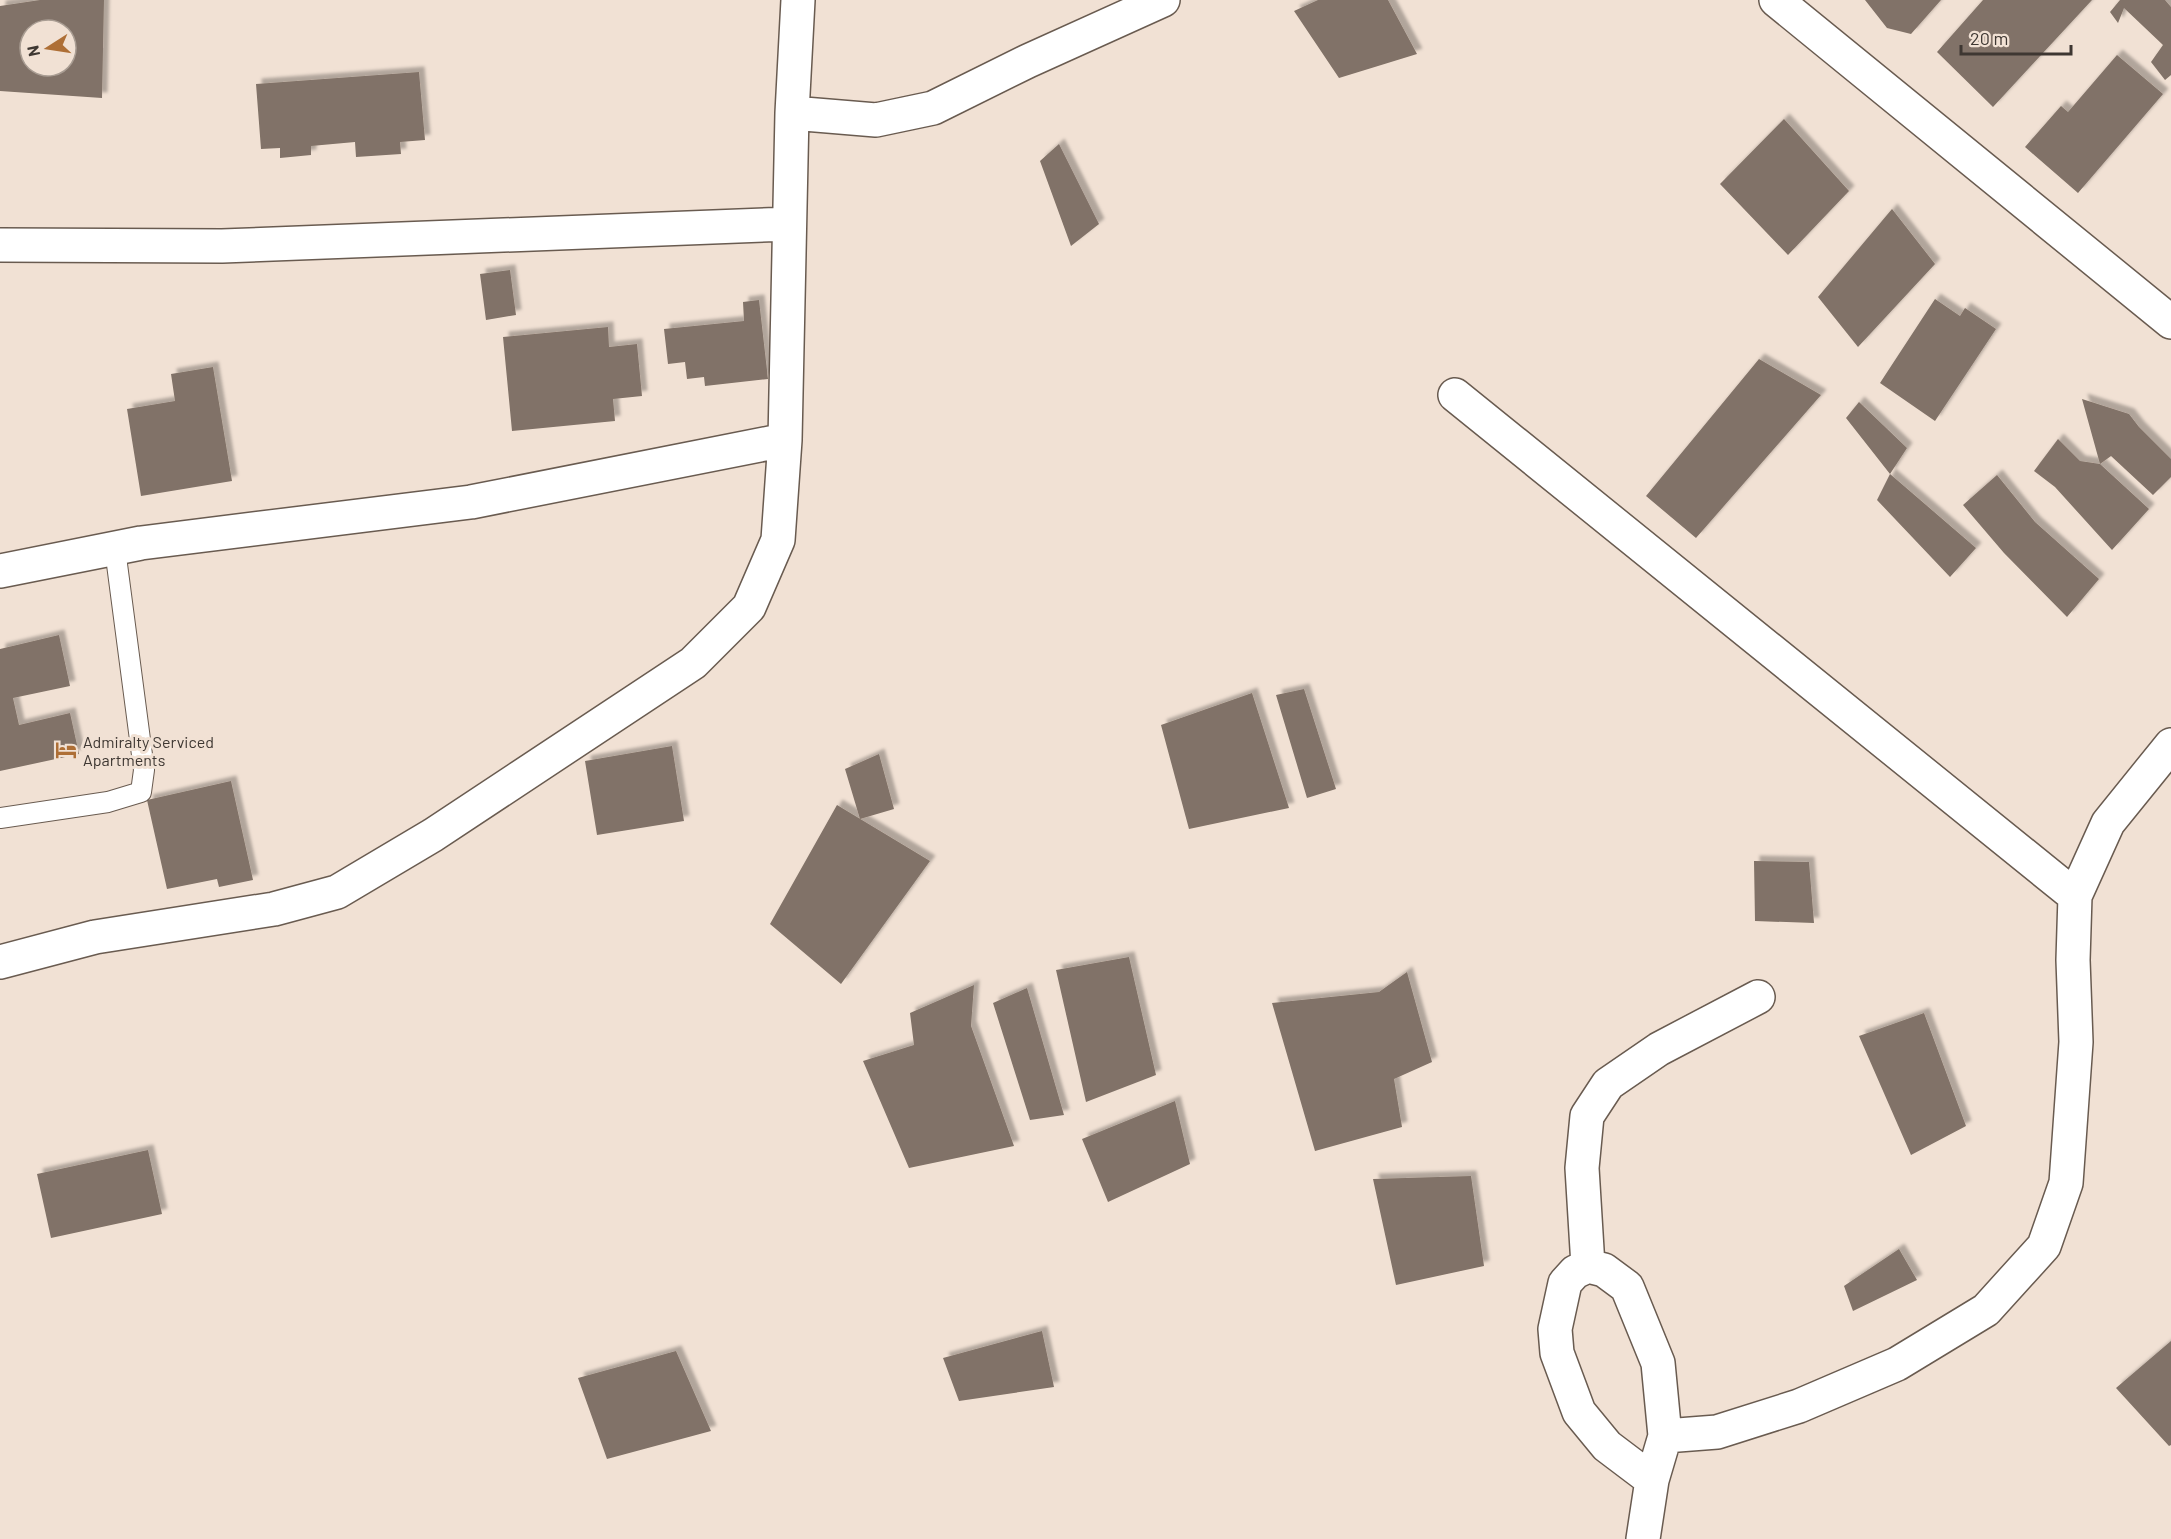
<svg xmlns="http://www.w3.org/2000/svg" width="2171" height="1539" viewBox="0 0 2171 1539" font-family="Barlow,sans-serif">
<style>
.building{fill:#817267;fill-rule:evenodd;filter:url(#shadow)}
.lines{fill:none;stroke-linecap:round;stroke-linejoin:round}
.service-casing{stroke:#695b50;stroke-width:22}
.minor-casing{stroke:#695b50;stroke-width:36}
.service{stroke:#fff;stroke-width:20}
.minor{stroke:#fff;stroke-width:33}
.labels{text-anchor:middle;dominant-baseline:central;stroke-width:6;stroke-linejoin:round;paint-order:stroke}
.poi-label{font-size:16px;fill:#3e3732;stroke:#f1e1d4;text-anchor:start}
</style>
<defs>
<filter id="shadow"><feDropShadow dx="5.5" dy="-5.5" stdDeviation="1.5" flood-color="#0004"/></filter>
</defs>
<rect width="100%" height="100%" fill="#f1e1d4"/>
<path class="building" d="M40,0H104L102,98L0,91V6ZM30,30H66V66H30Z
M1318,0H1388L1417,54L1339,78L1294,11Z
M1865,0H1941L1911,34L1887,28Z
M1983,0H2092L1993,107L1937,52Z
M2120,0H2165L2171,7V75L2165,80L2151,62L2163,45L2124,8L2118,23L2110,12Z
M2117,55L2163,94L2078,193L2025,147L2061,106L2068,112Z
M419,72L425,140L400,142L401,154L356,157L355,142L311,146V155L280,158V148L261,149L256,84Z
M1784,119L1849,191L1788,255L1720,184Z
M1059,144L1099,224L1071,246L1040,161Z
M1892,209L1935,264L1858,347L1818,297Z
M510,270L516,315L486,320L480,274Z
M1935,299L1960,316L1965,308L1996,329L1935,421L1880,383Z
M759,300L768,379L705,386L704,377L687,379L685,362L668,364L664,329L744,321L743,302Z
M608,327L609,347L637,344L642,396L613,399L615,421L512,431L503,337Z
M1759,359L1821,395L1696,538L1646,496Z
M213,367L232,481L141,496L127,409L175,401L171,374Z
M2082,399L2129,414L2139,427L2171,459V477L2153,495L2111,456L2100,464Z
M1859,402L1907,448L1890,474L1846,418Z
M2058,439L2080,461L2100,464L2149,509L2112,550L2055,487L2034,471Z
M1890,474L1976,548L1950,577L1877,500Z
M1997,475L2035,522L2099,579L2067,617L2004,553L1963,505Z
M59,635L70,686L13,698L19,725L70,713L79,754L0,771V649Z
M1304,689L1336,789L1307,798L1276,695Z
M1252,693L1289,808L1189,829L1161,725Z
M672,746L684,821L597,835L585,761Z
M879,754L894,809L860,819L845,769Z
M231,781L253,880L219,887L217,879L167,889L147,800Z
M837,805L930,861L841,984L770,924Z
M1754,861L1809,862L1814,923L1755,921Z
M1129,957L1156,1075L1086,1102L1056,970Z
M1407,972L1432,1062L1394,1079L1402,1127L1315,1151L1272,1003L1379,992Z
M974,985L971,1026L1014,1146L909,1168L863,1061L914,1045L910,1013Z
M1027,988L1064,1115L1030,1120L993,1003Z
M1924,1013L1966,1126L1911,1155L1859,1036Z
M1175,1101L1190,1164L1108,1202L1082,1139Z
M148,1150L162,1214L51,1238L37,1174Z
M1471,1176L1484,1266L1396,1285L1373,1179Z
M1899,1249L1917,1280L1853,1311L1844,1286Z
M1042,1331L1054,1387L959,1401L943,1358Z
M2171,1341V1445L2169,1446L2116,1388Z
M676,1351L711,1431L607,1459L578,1378Z"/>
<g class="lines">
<defs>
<path id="service" d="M0,818L108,802L141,792L144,770L115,549"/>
<path id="minor" d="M1776,0L2171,322
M792,113L876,120L933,108L1028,61L1163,0
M0,245L222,246L789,224
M1455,395L2075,896
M0,571L141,543L471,502L785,440
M0,962L95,937L274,909L337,892L433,835L693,663L749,607L778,540L785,440L792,113L798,0
M1588,1266L1582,1168L1587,1116L1608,1084L1659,1049L1758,997
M1665,1436L1717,1432L1799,1406L1897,1364L1986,1310L2044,1246L2066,1183L2076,1042L2073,960L2075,896L2108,823L2171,745
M1643,1539L1652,1480L1665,1436L1658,1363L1627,1287L1604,1270L1588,1266L1575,1272L1565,1283L1555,1329L1557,1353L1579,1412L1607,1446L1652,1480"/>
</defs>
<use href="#service" class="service-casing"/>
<use href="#minor" class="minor-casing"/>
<use href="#service" class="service"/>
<use href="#minor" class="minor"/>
</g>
<defs>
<symbol id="hotel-bare" viewBox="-9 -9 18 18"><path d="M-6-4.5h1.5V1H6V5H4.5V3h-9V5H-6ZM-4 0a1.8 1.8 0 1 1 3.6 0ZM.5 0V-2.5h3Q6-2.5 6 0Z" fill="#ae6f36" stroke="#f1e1d4" stroke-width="2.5" paint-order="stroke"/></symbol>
</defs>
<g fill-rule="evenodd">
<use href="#hotel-bare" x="51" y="735" width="30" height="30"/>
</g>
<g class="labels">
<g class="poi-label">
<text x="83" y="741">Admiralty Serviced<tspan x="83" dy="18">Apartments</tspan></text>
</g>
</g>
<g transform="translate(48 48) rotate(258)"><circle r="28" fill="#f1e1d4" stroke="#a99d93" stroke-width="1.5"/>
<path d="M0-4.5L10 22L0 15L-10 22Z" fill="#ae6f36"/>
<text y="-9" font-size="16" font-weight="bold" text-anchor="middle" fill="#3e3732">N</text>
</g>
<path d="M1961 45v9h110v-9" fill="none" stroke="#3e3732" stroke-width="3"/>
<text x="1970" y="45" font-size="18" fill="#3e3732" stroke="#f1e1d4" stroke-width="4.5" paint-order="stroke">20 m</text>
</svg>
